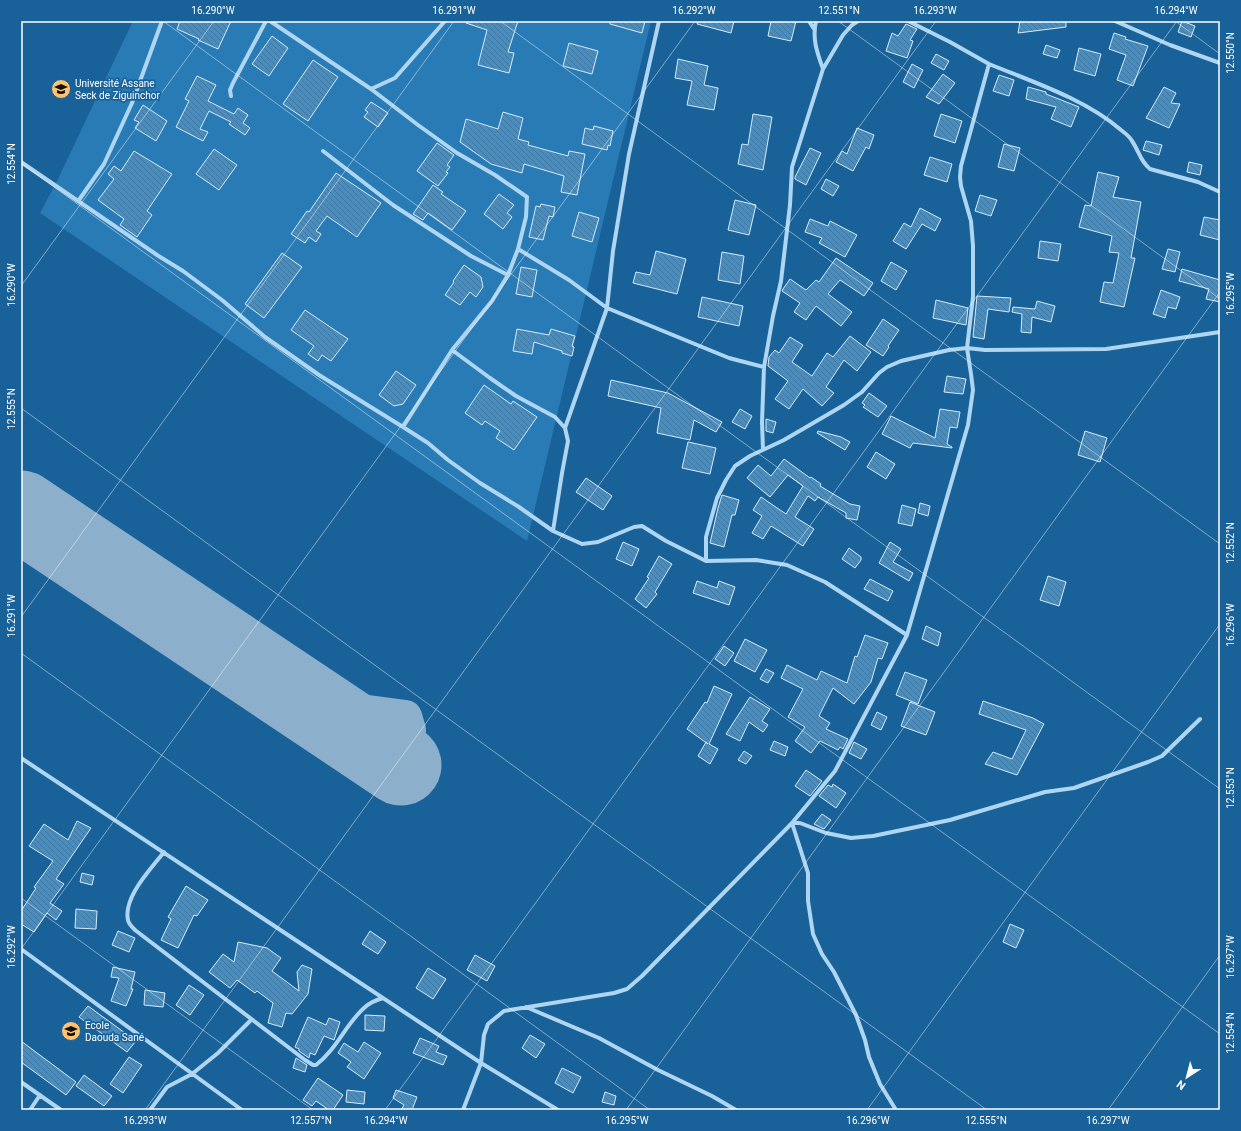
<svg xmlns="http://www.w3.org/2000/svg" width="1241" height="1131" viewBox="0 0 1241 1131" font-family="Roboto,sans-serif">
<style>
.grass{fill:#297bb5}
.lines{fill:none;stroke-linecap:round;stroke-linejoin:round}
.taxiway{stroke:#8cb0cc;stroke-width:32}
.runway{stroke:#8cb0cc;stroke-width:81}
.building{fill:url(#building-back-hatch);stroke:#d5ecfc}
.minor{stroke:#aed5f1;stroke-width:4}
.ticks{fill:none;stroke:#fff;stroke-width:1;stroke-opacity:0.45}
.labels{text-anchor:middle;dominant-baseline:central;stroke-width:3.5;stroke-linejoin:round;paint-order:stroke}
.poi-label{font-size:10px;fill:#fff;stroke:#196299;text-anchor:start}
.neatline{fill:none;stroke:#fff;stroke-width:1.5}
.ticks-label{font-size:10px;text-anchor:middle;fill:#fff}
</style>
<defs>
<pattern id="building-back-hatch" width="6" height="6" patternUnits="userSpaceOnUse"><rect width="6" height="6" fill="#468dc1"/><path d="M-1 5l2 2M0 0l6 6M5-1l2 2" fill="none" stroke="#487698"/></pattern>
</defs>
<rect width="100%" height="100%" fill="#196299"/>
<path class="grass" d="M133,21H651L527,541L40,213L57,181Z"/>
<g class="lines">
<path class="taxiway" d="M290,691L338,707L406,716L410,730L407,748L394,761L384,765L370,764L356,758L348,747L335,721"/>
<path class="runway" d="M21,511L401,765"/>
</g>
<path class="building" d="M180,21H231L218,49L198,40L199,39L177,29Z
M466,21H518L508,52L514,53L509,73L478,65L487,30L466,23Z
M610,21H645L642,33L610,24Z
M698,21H734L731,33L697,24Z
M771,21H796L791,41L768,36Z
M1020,21H1066V27L1018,33Z
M1182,21L1195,26L1191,37L1178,32Z
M906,24L917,29L910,40L913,41L907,58L886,51L892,33L898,36Z
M1114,33L1126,37L1125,39L1148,46L1133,86L1117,80L1126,55L1109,49Z
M272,36L288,48L269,76L252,64Z
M569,43L598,51L592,74L563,66Z
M1046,45L1060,50L1057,58L1043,54Z
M1079,48L1101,54L1095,76L1074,70Z
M936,54L949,61L944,70L931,63Z
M678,59L708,66L704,85L718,88L714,110L687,105L692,81L675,78Z
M313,60L338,77L308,121L283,104Z
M912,64L923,70L914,88L903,82Z
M943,74L955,83L939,104L926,97Z
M999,75L1014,80L1009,96L993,91Z
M197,76L216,85L208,101L234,114L238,108L248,115L243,123L250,128L245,135L229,124L231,122L209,111L200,129L208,132L203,141L176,127L189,101L185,99Z
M1028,87L1046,92V94L1079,107L1071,127L1051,119L1056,107L1026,99Z
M1164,87L1176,93L1171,103L1180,104L1169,128L1146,118Z
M371,102L388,113L378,127L364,117L368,112L365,110Z
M143,105L167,121L156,141L135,128L139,122L134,120Z
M503,112L523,118L518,139L529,142L528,145L568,156L569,151L585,154L577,195L561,192L564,176L524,164L522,173L491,164L460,142L466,119L498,129Z
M753,114L772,117L763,170L738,164L742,144L748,145Z
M941,114L962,121L955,143L934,136Z
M594,126L613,131L610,146L608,145L607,150L582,144L585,128L593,130Z
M857,128L874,135L869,149L866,147L853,171L836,162L842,151L847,154Z
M1146,141L1162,145L1159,155L1143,150Z
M437,143L454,155L447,165L450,167L446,172L448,173L438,186L417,171Z
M1004,144L1020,148L1014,171L998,167Z
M810,148L821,153L806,185L795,179V177Z
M214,149L237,165L219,190L196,174Z
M134,151L172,174L147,211L152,215L137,237L120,225L124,219L98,200L114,179L108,174L114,166L121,171Z
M930,157L952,164L947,182L924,175Z
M1189,162L1202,165L1200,175L1187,172Z
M1098,172L1119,177L1113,197L1141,202L1131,258H1135L1124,307L1100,302L1104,282L1113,283L1119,253L1109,252L1112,236L1079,227L1085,205L1091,206Z
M336,173L381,203L357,237L327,216L316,231L321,234L316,242L309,237L305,243L291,234L307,211L309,212Z
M826,179L839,186L833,196L821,189Z
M433,185L443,192L441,194L466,211L452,230L428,213L423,220L413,214Z
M499,194L514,205L507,213L512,217L503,229L484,214Z
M980,195L997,200L991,216L975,211Z
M735,200L756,205L749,235L728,230Z
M541,204L555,207L553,217L549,216L543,240L529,237L536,206L540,207Z
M920,208L941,219L935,231L922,224L906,249L893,241L904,223L911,227Z
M579,212L599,218L592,242L572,236Z
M1204,217L1220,220V240L1200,235Z
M810,219L828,226L830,221L857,235L845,257L819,243L822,238L805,232Z
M1040,241L1061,244L1058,261L1038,258Z
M1168,249L1180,252L1175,272L1162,269Z
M656,251L686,259L677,294L633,283L636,272L650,275Z
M722,252L744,256L740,284L718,280Z
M282,253L302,267L264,318L245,304Z
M836,258L873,283L864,296L840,280L828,294L852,312L841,326L816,306L806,320L794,312L800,303L782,291L783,289L790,279L806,290L816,280L819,282Z
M891,262L907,271L896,290L881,281Z
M464,265L481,277L483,287L476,297L470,292L460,305L445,295L454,282L453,281Z
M521,267L537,270L532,297L516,294Z
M1182,269L1220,280V302L1206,299L1209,289L1179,281Z
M1161,290L1180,297L1176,309L1168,307L1165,318L1153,314Z
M977,296L1011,298L1009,312L988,309L984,339L973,337Z
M702,297L743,306L739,326L698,317Z
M936,300L968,308L966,325L933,318Z
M1037,301L1055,306L1051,322L1032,317L1031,333L1021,332L1022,314L1012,312L1013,307L1035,309Z
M305,310L348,339L331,361L322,355L318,361L308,354L314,346L291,330Z
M883,319L899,330L888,346L889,347L883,356L866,345Z
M517,329L549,335L551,329L575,336L572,346L574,347L572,356L562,353V351L534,342L532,354L513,351Z
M850,336L871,352L857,371L844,360L826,387L834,393L822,406L803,389L789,409L775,399L788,381L768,366L769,357L775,350L779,353L790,337L803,345L792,362L812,376L827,353L833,357Z
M396,371L416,385L403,404L394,406L379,395Z
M947,376L966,379L963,394L944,392Z
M611,380L668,393L722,422L716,432L694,420L690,440L657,433L661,408L608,396Z
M484,385L511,404L513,401L537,417L514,450L496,438L500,431L485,421L482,425L465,413Z
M869,393L887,406L878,417L863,407L865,405L862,403Z
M740,409L752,416L745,429L732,422Z
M940,409L960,412L957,428L950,427L947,444L952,447V448L913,443L910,448L882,434L891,416L935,438Z
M766,419L776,422L773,433L766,431Z
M818,431L841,437L850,442L845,450L817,433Z
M1085,431L1107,438L1100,462L1078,455Z
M688,442L716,448L710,474L682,468Z
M876,452L895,464L886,479L867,467Z
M784,459L810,478L811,477L821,484L820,486L850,504L860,506L857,520L846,518V513L818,497L815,501L808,496L795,517L814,529L803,546L771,526L763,539L752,533L762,516L753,510L761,497L786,514L803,486L788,475L770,497L747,478L758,465L771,476Z
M586,478L612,496L603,510L576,492Z
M722,495L739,500L735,515H732L724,547L710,543L718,508Z
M920,503L930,506L928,516L918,513Z
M902,505L916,509L912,526L898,523Z
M623,542L639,549L632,566L616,559Z
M890,542L901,549L893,562L913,573L909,581L879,563Z
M849,548L861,557V560L855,568L842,559Z
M659,556L672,564L655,592L657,594L646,608L635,599L649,578L647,577Z
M1048,576L1066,582L1059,606L1040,600Z
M870,579L893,591L888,601L864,589Z
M697,581L717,588L719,581L735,587L729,605L693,593Z
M926,626L941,633L938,646L922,639Z
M865,635L888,643L882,659L878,658L871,682L854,704L833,688L819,716L830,723L826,729L848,739L843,749L840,747L838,750L820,741L811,753L795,741L805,727L788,717L803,689L781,678L787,665L817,680L821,671L847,683L855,656L857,657Z
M745,639L767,650L755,672L734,661Z
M724,646L734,653L725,666L715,659Z
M766,669L774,673L768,683L760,679Z
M905,672L927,680L918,704L896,695Z
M714,686L732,694L709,744L718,749L710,764L698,756L706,742L708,744L687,729L705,702L707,703Z
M750,697L770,709L762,721L768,725L763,732L749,722L740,741L726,734Z
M983,701L1033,718L1044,724L1017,775L985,764L993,752L1012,759L1026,730L979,714Z
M910,702L935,712L926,735L901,726Z
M877,712L887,717L881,730L871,725Z
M774,741L788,747L785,756L770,750Z
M854,742L867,749L861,759L849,753Z
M744,751L752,756L746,764L738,760Z
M806,770L822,781L810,796L795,786Z
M833,784L846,793L836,808L819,796L828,785L832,787Z
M822,814L831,820L824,829L814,824Z
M77,821L91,828L56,879L64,884L50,903L62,911L56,920L47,913L34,932L21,924V911L36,888L34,887L53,861L29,846L44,824L68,840Z
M82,873L94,876L92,885L80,882Z
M186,886L208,900L197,916L194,915L178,948L161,940L171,919L168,917Z
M76,909L97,911L96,929L75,928Z
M1010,924L1024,930L1016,948L1003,942Z
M118,931L135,938L129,952L112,945Z
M370,931L386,942L378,954L362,944Z
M238,942L267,948L281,958L272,971L299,991L297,972L302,965L312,969L308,994L292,1014L286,1013L282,1027L268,1023L273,1003L257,991L255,993L237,980L230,988L209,972L223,954L234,962Z
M475,955L495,966L487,981L467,970Z
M113,967L135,972L131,989H133L126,1006L111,1001L119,978L111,977Z
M428,968L446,979L433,999L416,988Z
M189,985L204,995L190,1015L176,1005Z
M145,990L165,993L163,1007L144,1005Z
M88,1006L136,1041L127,1052L79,1017Z
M365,1015L385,1016L384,1031L365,1030Z
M308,1017L326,1025L329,1018L340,1022L334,1040L324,1036L315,1055L310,1053L309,1058L299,1051V1049L295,1047Z
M530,1035L545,1044L536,1058L522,1048Z
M420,1038L439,1046L436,1052L447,1056L443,1065L413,1053Z
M21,1041L76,1082L66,1095L21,1062Z
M364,1042L381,1053L364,1079L347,1067L351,1062L338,1053L344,1043L358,1052Z
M129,1057L142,1065L123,1093L110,1084Z
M296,1058L307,1065L305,1072L293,1068Z
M562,1068L581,1077L573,1093L555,1083Z
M84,1075L112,1096L104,1106L76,1086Z
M318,1078L343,1095L333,1110H329L316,1101L312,1106L303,1100Z
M347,1090L365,1092L364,1104L346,1102Z
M396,1090L417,1097L412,1110H401L404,1105L393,1098Z
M605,1092L616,1096L614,1105L602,1102Z"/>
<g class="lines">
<path class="minor" d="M270,21L371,89L418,125L457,153L495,175L527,197L526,217L518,249L508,275L492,301L452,350L403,427
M659,21L629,154L613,251L607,308L729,358L764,367
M809,21L814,29
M816,21C812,39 817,52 823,69
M1115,21L1170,45L1220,63
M989,64C1033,82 1085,99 1121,130C1125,133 1130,137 1132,141C1139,151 1140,161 1150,169L1198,182L1220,192
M371,89L395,78L445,21
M231,96L230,90L233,83L266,21
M323,151L393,205L471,256L508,275
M21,162L157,255L183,271L222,300L265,337L319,375L403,427L428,443L448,460L480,483L519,507L553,531L582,544L598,542L634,527L642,526L666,541L706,561L756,560L787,565L825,582L907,635
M79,200L104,164L132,103L162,21
M518,249L569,280L607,308L565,428
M452,350L490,378L516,396L555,417L565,428L568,441L562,473L553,531
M763,450L762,422L764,367L773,316L781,281L790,205L792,167L823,69L843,35L852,25L858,21
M706,561V537L717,498L726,480L735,466L750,456L784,440L844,405L862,392L879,373L887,367L901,361L949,350L967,348L985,350L1106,349L1220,332
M21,758L481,1063L558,1110
M792,823H800L826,833L851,838L873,836L950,820L1045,792L1074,788L1148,762L1162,756L1200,719
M792,823L808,873V901L813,934L822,954L834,972L856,1015L865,1040L869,1057L880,1084L896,1110
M164,852C151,869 123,897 128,920C128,923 132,927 135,930L305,1060L313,1065H316C336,1050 346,1024 364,1008C369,1003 376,1000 383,998
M21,949L242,1110
M526,1007L599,1038L658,1070L712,1096L736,1110
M21,1082L61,1110
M30,1110L40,1095
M150,1110L167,1087L192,1074L218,1053L251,1020
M463,1110L481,1063L484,1035L488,1024L504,1011L614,993L627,989L642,976L792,823L835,771L907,635L968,425L973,390L971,374L967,348L973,297V246L971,221L961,186L960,177L961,166L989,64L950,42L908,21"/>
</g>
<path class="ticks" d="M163,21L1220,789M500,21L1220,544M838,21L1220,299M1175,21L1220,54M21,163L1220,1034M21,286L214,21M21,408L987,1110M21,617L454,21M21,653L650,1110M21,898L313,1110M21,949L695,21M145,1110L936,21M385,1110L1177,21M626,1110L1220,292M867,1110L1220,624M1108,1110L1220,955"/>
<defs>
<symbol id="university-disc" viewBox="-11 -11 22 22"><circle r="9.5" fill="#ffc26e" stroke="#196299"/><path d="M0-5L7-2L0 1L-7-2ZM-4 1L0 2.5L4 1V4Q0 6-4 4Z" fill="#111"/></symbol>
<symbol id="school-disc" viewBox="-11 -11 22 22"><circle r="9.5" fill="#ffc26e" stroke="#196299"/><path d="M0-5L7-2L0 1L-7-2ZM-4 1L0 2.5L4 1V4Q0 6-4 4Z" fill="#111"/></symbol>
</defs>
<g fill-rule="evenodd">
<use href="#university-disc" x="50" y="78" width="22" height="22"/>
<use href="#school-disc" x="60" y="1020" width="22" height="22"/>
</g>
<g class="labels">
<g class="poi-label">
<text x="75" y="83">Université Assane<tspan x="75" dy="12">Seck de Ziguinchor</tspan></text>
<text x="85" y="1025">Ecole<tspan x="85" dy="12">Daouda Sané</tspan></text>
</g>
</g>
<rect width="1241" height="1131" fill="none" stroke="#196299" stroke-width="44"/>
<g transform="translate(1187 1077) rotate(216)" stroke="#196299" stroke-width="3" paint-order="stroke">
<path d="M0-3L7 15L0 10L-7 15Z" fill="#ffffff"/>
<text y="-6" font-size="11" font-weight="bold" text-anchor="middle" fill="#ffffff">N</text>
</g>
<rect x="22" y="22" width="1197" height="1087" class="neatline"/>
<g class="ticks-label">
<text x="213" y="14">16.290°W</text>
<text x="454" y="14">16.291°W</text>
<text x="694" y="14">16.292°W</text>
<text x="839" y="14">12.551°N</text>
<text x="935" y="14">16.293°W</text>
<text x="1176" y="14">16.294°W</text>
<text transform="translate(1230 53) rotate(-90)" y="4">12.550°N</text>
<text transform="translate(11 164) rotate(-90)" y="4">12.554°N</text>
<text transform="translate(11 285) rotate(-90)" y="4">16.290°W</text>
<text transform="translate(1230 294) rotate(-90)" y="4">16.295°W</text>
<text transform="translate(11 409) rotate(-90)" y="4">12.555°N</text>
<text transform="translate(1230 543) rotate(-90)" y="4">12.552°N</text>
<text transform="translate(11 616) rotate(-90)" y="4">16.291°W</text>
<text transform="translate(1230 625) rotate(-90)" y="4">16.296°W</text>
<text transform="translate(1230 788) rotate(-90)" y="4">12.553°N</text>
<text transform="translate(11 947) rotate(-90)" y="4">16.292°W</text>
<text transform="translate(1230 957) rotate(-90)" y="4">16.297°W</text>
<text transform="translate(1230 1033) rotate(-90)" y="4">12.554°N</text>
<text x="145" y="1124">16.293°W</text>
<text x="311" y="1124">12.557°N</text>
<text x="386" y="1124">16.294°W</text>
<text x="627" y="1124">16.295°W</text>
<text x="868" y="1124">16.296°W</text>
<text x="986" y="1124">12.555°N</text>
<text x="1108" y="1124">16.297°W</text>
</g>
</svg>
